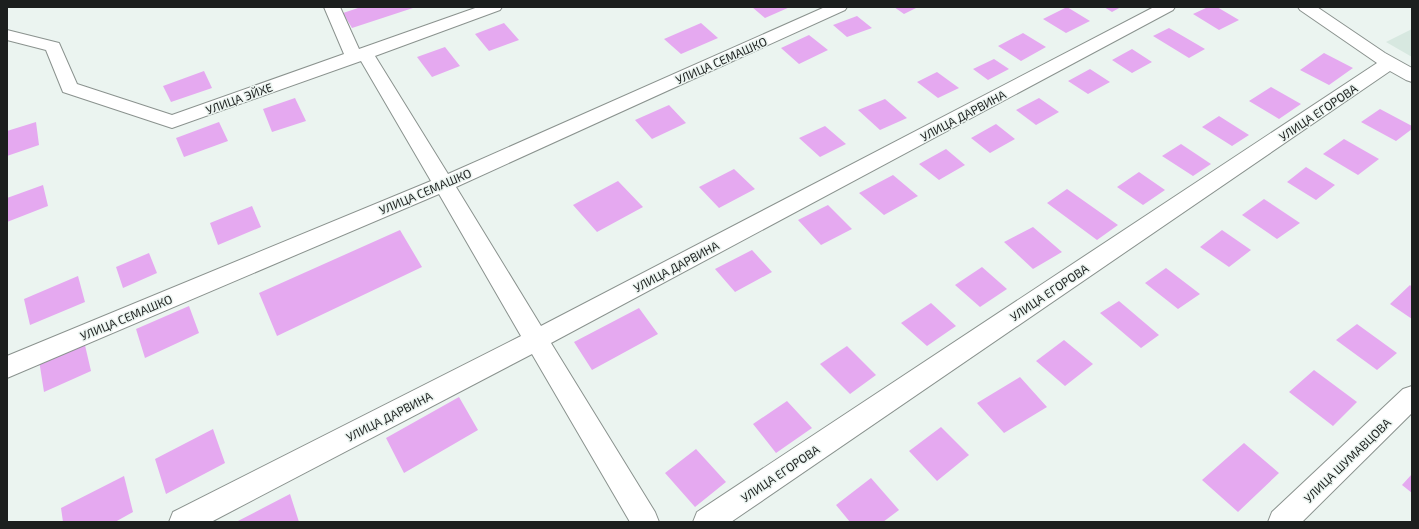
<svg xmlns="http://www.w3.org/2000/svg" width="1419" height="529" viewBox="0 0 1419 529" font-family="'Exo 2',sans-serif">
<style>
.built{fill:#d7e8e0}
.building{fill:#e5a9f0}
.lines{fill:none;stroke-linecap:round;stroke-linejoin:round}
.minor-casing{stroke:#8a928e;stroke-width:2}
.minor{fill:#fff;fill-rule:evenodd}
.labels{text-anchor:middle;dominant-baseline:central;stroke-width:3;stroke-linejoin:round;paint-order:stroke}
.street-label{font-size:12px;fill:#1c1f1e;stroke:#ebf4f0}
</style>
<rect width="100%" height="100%" fill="#ebf4f0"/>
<path class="built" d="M1412,29V57L1386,42Z"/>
<path class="building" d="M361,7H416L352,28L343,13Z
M752,7H790L765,18Z
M894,7H918L904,14Z
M1067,7L1090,21L1066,33L1043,19Z
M1104,7H1121L1112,12Z
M1208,7H1217L1239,20L1219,30L1193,14Z
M857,16L872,28L847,37L833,25Z
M504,23L519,40L489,51L475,34Z
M701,23L718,38L681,54L664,39Z
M1169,28L1205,49L1189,58L1153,36Z
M1023,33L1046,47L1021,61L998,46Z
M809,35L828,50L799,64L781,48Z
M445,47L460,66L432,77L417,57Z
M1132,49L1152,62L1132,73L1112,60Z
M1324,53L1353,68L1329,85L1300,70Z
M994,59L1009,69L988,80L973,69Z
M1090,69L1110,82L1088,94L1068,81Z
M204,71L212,88L171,102L163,86Z
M937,72L959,88L938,98L917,82Z
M1271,87L1301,104L1279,119L1249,101Z
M295,98L306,121L272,132L263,109Z
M1039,98L1059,112L1036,125L1016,110Z
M885,99L907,118L880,130L858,110Z
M669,105L686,123L652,139L635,120Z
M1380,109L1412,126V129L1396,141L1361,122Z
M1219,116L1249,135L1232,146L1202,127Z
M36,122L39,145L7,156V131Z
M219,122L228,141L184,157L176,138Z
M996,124L1015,139L990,153L971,138Z
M825,126L846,144L820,157L799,138Z
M1344,139L1379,159L1358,175L1323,154Z
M1181,144L1211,164L1193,176L1162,156Z
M946,149L965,165L939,180L919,164Z
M1306,167L1335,185L1316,200L1287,182Z
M734,169L755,189L719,208L699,187Z
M1139,172L1165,190L1143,205L1117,187Z
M893,175L918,196L884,215L859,193Z
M618,181L643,207L597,232L573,205Z
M43,185L48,206L7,222V198Z
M1067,189L1118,225L1097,240L1047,203Z
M1264,199L1300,223L1277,239L1242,215Z
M828,205L852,229L821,245L798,220Z
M252,206L261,227L218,245L210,223Z
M1033,227L1062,252L1033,269L1004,242Z
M400,230L422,267L277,336L259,293Z
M1222,230L1251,250L1229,267L1200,247Z
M752,250L772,272L735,292L715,269Z
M149,253L157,273L123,288L116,267Z
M982,267L1007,289L980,307L955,285Z
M1166,268L1200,294L1178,309L1145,283Z
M78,276L85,302L30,325L24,299Z
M1410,285L1412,287V319L1390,304Z
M1119,301L1159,335L1141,348L1100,313Z
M931,303L956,326L927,346L901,323Z
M189,306L199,333L145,358L136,329Z
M639,308L658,334L592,370L574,342Z
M1357,324L1397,353L1377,370L1336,340Z
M1064,340L1093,364L1065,386L1036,361Z
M84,341L91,371L44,392L39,360Z
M847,346L876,375L850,394L820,364Z
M1314,370L1357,402L1333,426L1289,392Z
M1020,377L1047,407L1004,433L977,403Z
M459,397L478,430L404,473L386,438Z
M787,401L812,428L776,453L753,424Z
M941,427L969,455L937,481L909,451Z
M213,429L225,463L166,494L155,459Z
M1244,443L1279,473L1238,512L1202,480Z
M696,449L726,482L695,507L665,473Z
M1412,474V493L1402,485Z
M124,476L133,512L115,522H63L61,508Z
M871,478L899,510L883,522H850L836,505Z
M290,494L299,522H236Z"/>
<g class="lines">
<defs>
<path id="minor" d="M324,7H340L359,49L478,7H502L500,10L375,56L448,174L825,7H847L845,10L456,187L541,326L1154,7H1175L1173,10L551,343L655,512L659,522H630L532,354L211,522H169L173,512L521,336L439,194L7,378V356L431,181L361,61L172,128L63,92L46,50L7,40V30L59,43L77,84L172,115L344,54Z
M1298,7H1317L1385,53L1412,68V82L1406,80L1390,71L731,522H693L697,512L1377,63L1300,10Z
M1412,386V413L1302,522H1268L1272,512L1403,389Z"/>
</defs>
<use href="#minor" class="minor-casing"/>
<use href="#minor" class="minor"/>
</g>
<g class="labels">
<g class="street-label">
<text transform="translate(721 60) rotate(-24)">УЛИЦА СЕМАШКО</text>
<text transform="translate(239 98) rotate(-20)">УЛИЦА ЭЙХЕ</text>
<text transform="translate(1318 112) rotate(-34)">УЛИЦА ЕГОРОВА</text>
<text transform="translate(963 115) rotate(-28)">УЛИЦА ДАРВИНА</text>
<text transform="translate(425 191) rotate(-23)">УЛИЦА СЕМАШКО</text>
<text transform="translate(676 266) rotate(-28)">УЛИЦА ДАРВИНА</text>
<text transform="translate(1049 292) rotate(-34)">УЛИЦА ЕГОРОВА</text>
<text transform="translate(126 317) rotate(-23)">УЛИЦА СЕМАШКО</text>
<text transform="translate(389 416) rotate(-27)">УЛИЦА ДАРВИНА</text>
<text transform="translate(1347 460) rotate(-44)">УЛИЦА ШУМАВЦОВА</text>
<text transform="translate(780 473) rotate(-34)">УЛИЦА ЕГОРОВА</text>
</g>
</g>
<rect width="1419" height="529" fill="none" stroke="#1c1f1e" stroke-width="16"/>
</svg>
